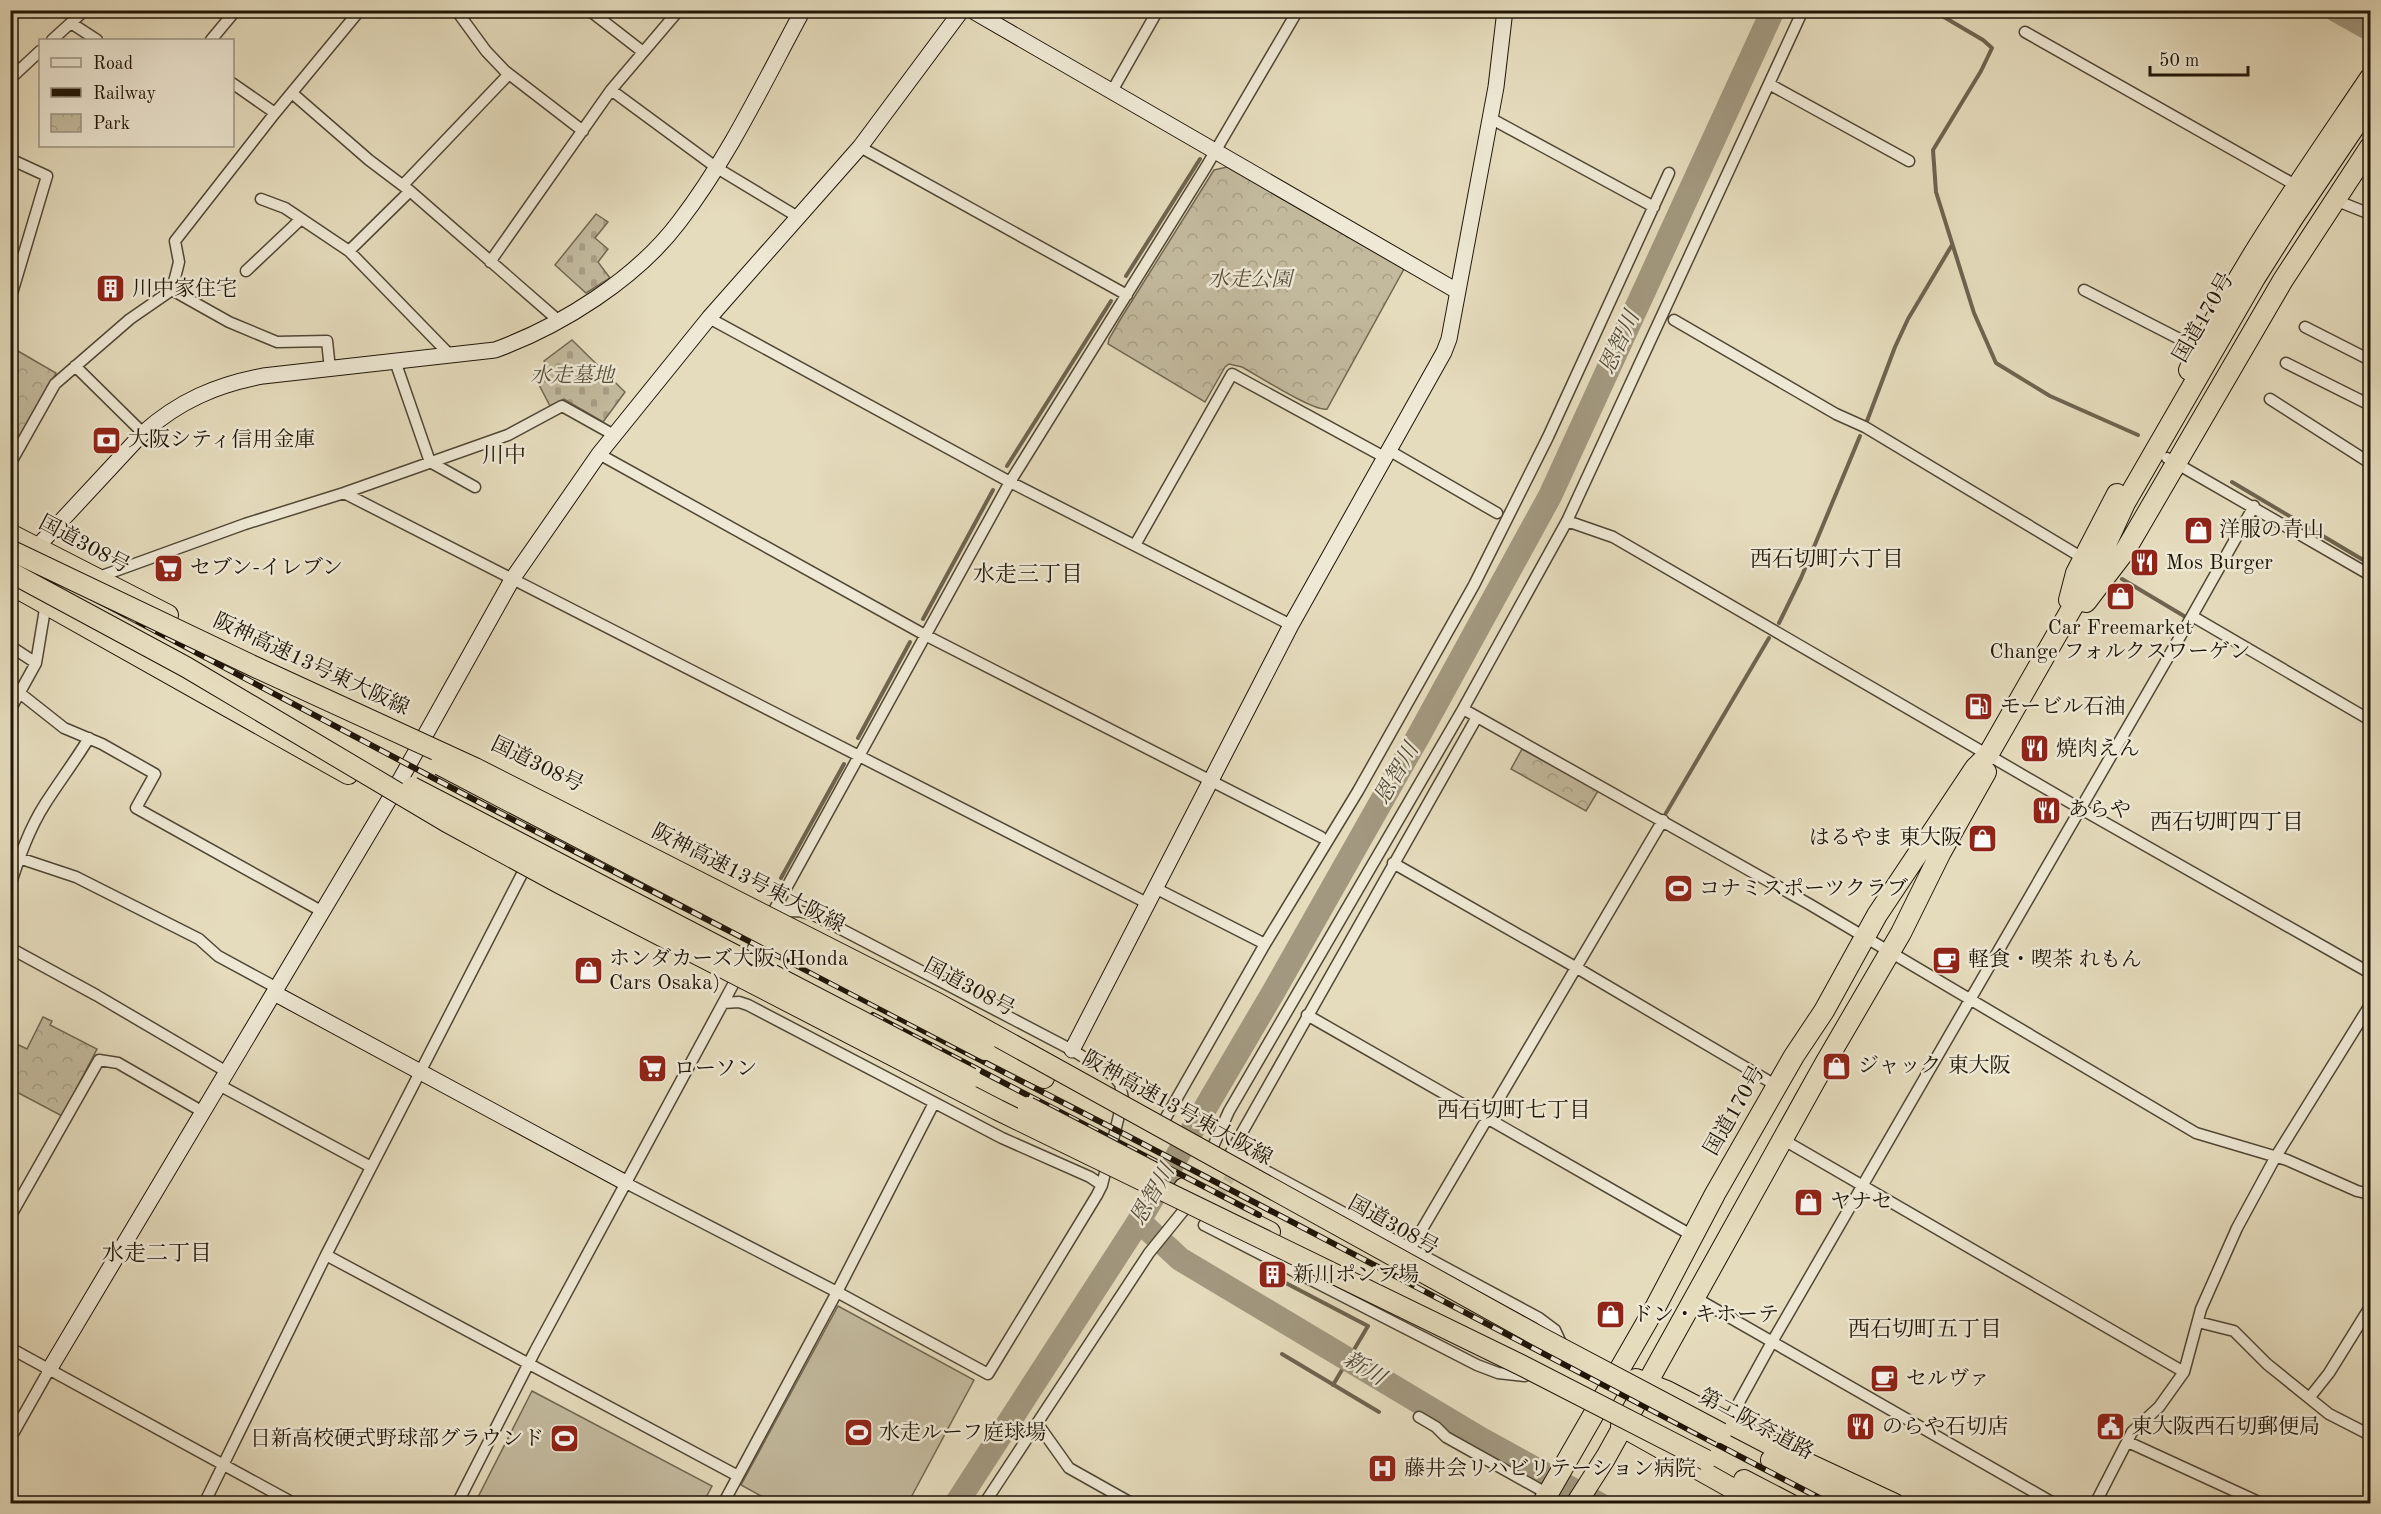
<svg xmlns="http://www.w3.org/2000/svg" width="2381" height="1514" viewBox="0 0 2381 1514" font-family="'Old Standard TT','Noto Serif JP',serif">
<style>
.cemetery{fill:url(#cemetery-stones);stroke:#716852;stroke-width:1.5}
.park{fill:url(#park-crowns);stroke:#716852;stroke-width:1.5}
.pitch{fill:#c3ba9e;stroke:#716852;stroke-width:1.5}
.lines{fill:none;stroke-linecap:round;stroke-linejoin:round}
.stream{stroke:#6e644f;stroke-width:4}
.river{stroke:#a2987f;stroke-width:24}
.street-tunnel{stroke:#c7bea2;stroke-width:10;stroke-dasharray:10 5;stroke-linecap:butt}
.street-casing{stroke:#504734;stroke-width:13}
.secondary-casing{stroke:#1f1507;stroke-width:17}
.highway-casing{stroke:#1f1507;stroke-width:22}
.street{stroke:#eee8d4;stroke-width:10}
.secondary{stroke:#eee8d4;stroke-width:15}
.highway{stroke:#e5dcbd;stroke-width:20}
.rail-casing{stroke:#1f1507;stroke-width:6}
.rail{stroke:#eee8d4;stroke-width:4;stroke-dasharray:11;stroke-linecap:butt}
.highway-bridge-casing{stroke:#1f1507;stroke-width:22;stroke-linecap:butt}
.highway-bridge{stroke:#e5dcbd;stroke-width:20}
.labels{text-anchor:middle;dominant-baseline:central;stroke-width:5;stroke-linejoin:round;paint-order:stroke}
.park-label{font-size:21px;font-style:italic;fill:#584f3c;stroke:#eee8d4}
.poi-label{font-size:21px;fill:#1f1507;stroke:#eee8d4;text-anchor:start}
.street-label{font-size:21px;fill:#1f1507;stroke:#eee8d4}
.water-label{font-size:22px;font-style:italic;fill:#534937;stroke:#eee8d4}
.neighbourhood-label{font-size:22px;fill:#1f1507;stroke:#eee8d4}
</style>
<defs>
<pattern id="cemetery-stones" width="16" height="16" patternUnits="userSpaceOnUse" patternTransform="scale(1.5)"><rect width="16" height="16" fill="#c3ba9e"/><path d="M2 7V4a2 2 0 0 1 4 0v3zM10 15v-3a2 2 0 0 1 4 0v3z" fill="#a79f87"/></pattern>
<pattern id="park-crowns" width="20" height="18" patternUnits="userSpaceOnUse" patternTransform="scale(1.5)"><rect width="20" height="18" fill="#c3ba9e"/><path d="M2 6a3 3 0 1 1 6 0M12 15a3 3 0 1 1 6 0" fill="none" stroke="#a79f87"/></pattern>
</defs>
<rect width="100%" height="100%" fill="#e5dcbd"/>
<filter id="stains"><feTurbulence type="fractalNoise" baseFrequency=".00333" numOctaves="4"/><feColorMatrix values="0 0 0 0 .2 0 0 0 0 .09 0 0 0 0 .02 0 0 0 .5 -.17"/></filter>
<radialGradient id="worn" r=".72"><stop offset=".6" stop-color="#630" stop-opacity="0"/><stop offset="1" stop-color="#630" stop-opacity=".3"/></radialGradient>
<path class="cemetery" d="M596,214L608,222L595,238L608,249L598,262L610,278L586,293L555,265Z
M572,340L625,392L603,422L564,399L550,406L534,375L547,368L544,361Z"/>
<path class="park" d="M1227,167L1404,269L1327,409C1314,412 1257,375 1242,367L1229,364L1225,367L1205,402L1108,344L1109,339L1120,320L1214,170Z
M11,347L56,373L15,450L11,452Z
M1522,749L1598,791L1586,811L1511,769Z
M43,1017L52,1021L50,1025L97,1049L62,1116L11,1089L10,1041L27,1049Z"/>
<path class="pitch" d="M838,1306L974,1380L908,1503H774L741,1485Z
M532,1391L712,1486L703,1503H475Z"/>
<g class="lines">
<path class="stream" d="M1932,10L1983,40L1992,48L1981,71L1933,150L1936,192L1974,313L1996,363L2050,396L2138,435
M1126,276L1200,159
M1867,421L1895,347L1908,319L1952,245
M1007,466L1111,301
M2232,482L2370,564
M2122,579L2189,619
M923,619L993,490
M1779,623L1801,578L1860,436
M858,738L910,642
M1666,813L1769,638
M781,878L844,764
M1261,1274L1263,1271L1368,1326L1333,1385
M1247,1299L1250,1293
M1282,1354L1379,1412"/>
<path class="river" d="M2336,10L2370,29
M1139,1221L1180,1259L1481,1439L1599,1504
M956,1504L1139,1221L1274,991L1419,735L1550,496L1773,10"/>
<path class="street-tunnel" d="M1213,1208L1237,1164"/>
<defs>
<path id="street" d="M456,10L486,51L505,71L583,131
M589,10L643,52
M1803,10L1567,521L1463,709L1809,904L2196,1133L2287,1160L2357,1191L2370,1194
M71,23L97,40
M2025,32L2297,186
M52,40L85,10
M211,40L236,10
M10,79L40,51
M232,83L275,113
M1769,84L1909,161
M611,90L679,10
M1112,91L1158,10
M292,93L369,160L410,191
M1490,118L1654,207
M860,147L1127,295
M10,159L47,176L10,300
M403,185L509,74
M261,199L285,208L349,251
M2335,200L2370,214
M490,262L611,90L717,168L798,217
M246,271L301,219
M172,290L229,322L277,342L327,341L330,369
M2084,290L2199,349
M709,318L1010,482L1291,625
M1674,320L1836,414L1865,427L2086,560
M2305,327L2370,360
M450,355L349,251L410,191L559,321
M395,361L430,462L475,487
M2286,363L2370,405
M75,366L143,433
M2270,399L2370,463
M1390,451L1497,513
M599,454L925,635L1321,837
M2167,458L2370,575
M10,464L55,384L130,319L172,290L179,262L175,241L275,113L360,10
M344,493L1147,903
M2254,506L2192,616L2370,720
M1567,521L1613,537L2081,809L2370,973
M1135,545L1232,374L1386,458
M96,578L245,524L344,493L508,435L562,406L614,435
M10,646L36,663
M21,694L64,728L102,744L155,774L136,808L323,912
M10,710L36,663L46,603
M1477,717L1231,1152L1539,1318L1555,1330L1561,1343
M10,855L76,877L199,939L218,956L277,988
M1393,863L1577,968L1777,1086
M523,872L326,1255L738,1476
M10,886C19,858 29,829 45,804C59,782 75,761 89,738
M1155,888L1265,944
M10,948L96,995L227,1072
M723,1003L739,1002L748,1005L1002,1138L1090,1177L1102,1185
M1307,1015L1693,1236
M219,1085L371,1167
M1161,1126L1265,944L1358,791L1474,585L1548,437L1669,173
M1782,1139L2184,1372
M1210,1153L1229,1111L1463,709
M626,1183L837,1292L934,1103
M10,1217L99,1060L118,1063L203,1112
M1206,1222L1204,1225L1477,1365L1498,1373L1525,1376
M1411,1248L1663,820
M1694,1297L2055,1504
M2198,1322L2234,1331L2267,1364L2329,1414L2370,1435
M10,1348L295,1504
M2310,1397L2329,1373L2370,1307
M1419,1417L1436,1427L1446,1437L1548,1494
M1037,1423L1069,1468L1133,1504
M1727,1424L1772,1342L2192,616
M10,1439L49,1370
M2128,1442L2263,1504
M204,1504L326,1255
M457,1504L535,1351L735,981L1010,482L1206,167L1298,10
M723,1504L837,1292L988,1374L1097,1195L1102,1185L1123,1099L1120,1084L1114,1076L1072,1050L814,915L799,911L774,912
M984,1504L1149,1253L1188,1205
M2095,1504L2132,1432L2159,1407L2184,1372L2201,1309L2237,1228L2275,1158L2370,1005"/>
<path id="secondary" d="M971,10L1457,291
M10,572L37,547L143,433C179,401 216,385 263,376L495,350C561,326 636,279 679,222C729,157 764,82 803,10
M274,993L626,1183
M1072,1050L1291,625L1444,352L1449,339L1496,87L1505,10
M49,1370L390,798L513,578L599,454L709,318L860,147L962,10"/>
<path id="highway" d="M2189,370C2239,267 2306,173 2370,78
M10,534L168,615
M10,584L348,774
M2069,600L2076,573L2117,494
M2086,602L2125,551L2283,280L2370,147
M985,1050L1044,1078
M971,1078L1028,1107
M1184,1188L1270,1232
M1636,1379L1667,1391L1792,1456L1895,1504
M1621,1426L1760,1504
M1771,1460L1853,1504
M1744,1480L1790,1504
M1542,1504L1656,1306L1715,1194L1794,1056L1824,1011L1877,915L1975,768L1988,755L2096,566L2125,503L2255,278L2293,218L2370,104
M1576,1504L1606,1457L1824,1065L1901,933L1941,852L1986,772"/>
</defs>
<use href="#street" class="street-casing"/>
<use href="#secondary" class="secondary-casing"/>
<use href="#highway" class="highway-casing"/>
<use href="#street" class="street"/>
<use href="#secondary" class="secondary"/>
<use href="#highway" class="highway"/>
<defs>
<path id="rail" d="M10,554L473,799L1122,1133L1831,1504
M873,1015L1259,1215"/>
</defs>
<use href="#rail" class="rail-casing"/>
<use href="#rail" class="rail"/>
<defs>
<path id="highway-bridge" d="M10,550L253,666L475,768L939,1004L1538,1336L1721,1433
M10,572L186,667L447,822L561,884L998,1110L1521,1365L1706,1460
M440,765L985,1050
M412,787L971,1078
M1028,1107L1155,1173"/>
</defs>
<use href="#highway-bridge" class="highway-bridge-casing"/>
<use href="#highway-bridge" class="highway-bridge"/>
</g>
<defs>
<symbol id="building-square" viewBox="-11 -11 22 22"><rect x="-9" y="-9" width="18" height="18" rx="4" fill="#8f2418" stroke="#eee8d4"/><path d="M-4-6H4V6H1V3H-1V6H-4ZM-2.5-4.3h1.7v1.8h-1.7ZM.8-4.3h1.7v1.8H.8ZM-2.5-1h1.7V.8h-1.7ZM.8-1h1.7V.8H.8Z" fill="#fff"/></symbol>
<symbol id="bank-square" viewBox="-11 -11 22 22"><rect x="-9" y="-9" width="18" height="18" rx="4" fill="#8f2418" stroke="#eee8d4"/><path d="M-6-4H6V4H-6ZM0-2.3a2.3 2.3 0 1 0 0 4.6a2.3 2.3 0 1 0 0-4.6Z" fill="#fff"/></symbol>
<symbol id="shop-square" viewBox="-11 -11 22 22"><rect x="-9" y="-9" width="18" height="18" rx="4" fill="#8f2418" stroke="#eee8d4"/><path d="M-5-2.5h2.3a2.7 3.5 0 0 1 5.4 0H5L5.5 6h-11ZM-1.5-2.5h3a1.5 2.3 0 0 0-3 0Z" fill="#fff"/></symbol>
<symbol id="restaurant-square" viewBox="-11 -11 22 22"><rect x="-9" y="-9" width="18" height="18" rx="4" fill="#8f2418" stroke="#eee8d4"/><path d="M-5-6h1v4h1v-4h1v4h1v-4h1v5L-1.5 .5V6h-2V.5L-5-1ZM5-6V6H3V1.5H1.5Q1.5-4 5-6Z" fill="#fff"/></symbol>
<symbol id="supermarket-square" viewBox="-11 -11 22 22"><rect x="-9" y="-9" width="18" height="18" rx="4" fill="#8f2418" stroke="#eee8d4"/><path d="M-6-5.5h2.5l.6 2H6L4.5 2H-2.5L-4.4-4H-6ZM-1.5 3.2a1.3 1.3 0 1 0 .1 0ZM3 3.2a1.3 1.3 0 1 0 .1 0Z" fill="#fff"/></symbol>
<symbol id="fuel-square" viewBox="-11 -11 22 22"><rect x="-9" y="-9" width="18" height="18" rx="4" fill="#8f2418" stroke="#eee8d4"/><path d="M-5.5-6h7V0h2V4h1.3V-2.5L3-4.5l.8-.8L6-3V5H2.5V1h-1V6h-7ZM-4.2-4.7v3.2H.2V-4.7Z" fill="#fff"/></symbol>
<symbol id="stadium-square" viewBox="-11 -11 22 22"><rect x="-9" y="-9" width="18" height="18" rx="4" fill="#8f2418" stroke="#eee8d4"/><path d="M0-5a6.5 5 0 1 0 0 10a6.5 5 0 1 0 0-10ZM-3.5-1.8h7v3.6h-7Z" fill="#fff"/></symbol>
<symbol id="cafe-square" viewBox="-11 -11 22 22"><rect x="-9" y="-9" width="18" height="18" rx="4" fill="#8f2418" stroke="#eee8d4"/><path d="M-5.5-4.5H6V0H3Q3 3.5 0 3.5H-2.5Q-5.5 3.5-5.5 0ZM3-3.2v2h1.7v-2ZM-6 4.5H4V6H-6Z" fill="#fff"/></symbol>
<symbol id="civic-square" viewBox="-11 -11 22 22"><rect x="-9" y="-9" width="18" height="18" rx="4" fill="#8f2418" stroke="#eee8d4"/><path d="M-.6-6.5H3V-4.5H.6V-3L4-1V1h2V6H-6V1h2V-1L-.6-3ZM-1.2 2.5V6h2.4V2.5Z" fill="#fff"/></symbol>
<symbol id="hospital-square" viewBox="-11 -11 22 22"><rect x="-9" y="-9" width="18" height="18" rx="4" fill="#8f2418" stroke="#eee8d4"/><path d="M-5-5h3v3.5h4V-5h3V5h-3V1.5h-4V5h-3Z" fill="#fff"/></symbol>
</defs>
<g fill-rule="evenodd">
<use href="#building-square" x="94" y="272" width="33" height="33"/>
<use href="#bank-square" x="90" y="424" width="33" height="33"/>
<use href="#shop-square" x="2182" y="514" width="33" height="33"/>
<use href="#restaurant-square" x="2128" y="546" width="33" height="33"/>
<use href="#supermarket-square" x="152" y="552" width="33" height="33"/>
<use href="#shop-square" x="2104" y="580" width="33" height="33"/>
<use href="#fuel-square" x="1962" y="690" width="33" height="33"/>
<use href="#restaurant-square" x="2018" y="732" width="33" height="33"/>
<use href="#restaurant-square" x="2030" y="794" width="33" height="33"/>
<use href="#shop-square" x="1966" y="822" width="33" height="33"/>
<use href="#stadium-square" x="1662" y="872" width="33" height="33"/>
<use href="#cafe-square" x="1930" y="944" width="33" height="33"/>
<use href="#shop-square" x="572" y="954" width="33" height="33"/>
<use href="#shop-square" x="1820" y="1050" width="33" height="33"/>
<use href="#supermarket-square" x="636" y="1052" width="33" height="33"/>
<use href="#shop-square" x="1792" y="1186" width="33" height="33"/>
<use href="#building-square" x="1256" y="1258" width="33" height="33"/>
<use href="#shop-square" x="1594" y="1298" width="33" height="33"/>
<use href="#cafe-square" x="1868" y="1362" width="33" height="33"/>
<use href="#restaurant-square" x="1844" y="1410" width="33" height="33"/>
<use href="#civic-square" x="2094" y="1410" width="33" height="33"/>
<use href="#stadium-square" x="842" y="1416" width="33" height="33"/>
<use href="#stadium-square" x="548" y="1422" width="33" height="33"/>
<use href="#hospital-square" x="1366" y="1452" width="33" height="33"/>
</g>
<g class="labels">
<g class="park-label">
<text x="1250" y="280">水走公園</text>
<text x="572" y="376">水走墓地</text>
</g>
<g class="poi-label">
<text x="132" y="289">川中家住宅</text>
<text x="128" y="440">大阪シティ信用金庫</text>
<text x="2219" y="530">洋服の青山</text>
<text x="2166" y="563">Mos Burger</text>
<text x="190" y="568">セブン-イレブン</text>
<text x="2120" y="628" text-anchor="middle">Car Freemarket<tspan x="2120" dy="24">Change フォルクスワーゲン</tspan></text>
<text x="2000" y="707">モービル石油</text>
<text x="2056" y="749">焼肉えん</text>
<text x="2068" y="810">あらや</text>
<text x="1962" y="838" text-anchor="end">はるやま 東大阪</text>
<text x="1699" y="889">コナミスポーツクラブ</text>
<text x="609" y="959">ホンダカーズ大阪 (Honda<tspan x="609" dy="24">Cars Osaka)</tspan></text>
<text x="1968" y="960">軽食・喫茶 れもん</text>
<text x="1858" y="1066">ジャック 東大阪</text>
<text x="674" y="1069">ローソン</text>
<text x="1830" y="1202">ヤナセ</text>
<text x="1293" y="1275">新川ポンプ場</text>
<text x="1632" y="1315">ドン・キホーテ</text>
<text x="1906" y="1379">セルヴァ</text>
<text x="1882" y="1427">のらや石切店</text>
<text x="2131" y="1427">東大阪西石切郵便局</text>
<text x="879" y="1433">水走ルーフ庭球場</text>
<text x="544" y="1439" text-anchor="end">日新高校硬式野球部グラウンド</text>
<text x="1404" y="1469">藤井会リハビリテーション病院</text>
</g>
<g class="street-label">
<text transform="translate(2204 318) rotate(-60)">国道170号</text>
<text transform="translate(84 545) rotate(28)">国道308号</text>
<text transform="translate(311 665) rotate(25)">阪神高速13号東大阪線</text>
<text transform="translate(537 765) rotate(26)">国道308号</text>
<text transform="translate(748 879) rotate(27)">阪神高速13号東大阪線</text>
<text transform="translate(969 988) rotate(28)">国道308号</text>
<text transform="translate(1177 1109) rotate(29)">阪神高速13号東大阪線</text>
<text transform="translate(1735 1111) rotate(-60)">国道170号</text>
<text transform="translate(1393 1226) rotate(29)">国道308号</text>
<text transform="translate(1756 1425) rotate(28)">第二阪奈道路</text>
</g>
<g class="water-label">
<text transform="translate(1620 343) rotate(-65)">恩智川</text>
<text transform="translate(1397 774) rotate(-60)">恩智川</text>
<text transform="translate(1153 1195) rotate(-60)">恩智川</text>
<text transform="translate(1364 1369) rotate(31)">新川</text>
</g>
<g class="neighbourhood-label">
<text x="504" y="456">川中</text>
<text x="1827" y="560">西石切町六丁目</text>
<text x="1028" y="575">水走三丁目</text>
<text x="2227" y="823">西石切町四丁目</text>
<text x="1514" y="1111">西石切町七丁目</text>
<text x="157" y="1254">水走二丁目</text>
<text x="1925" y="1330">西石切町五丁目</text>
</g>
</g>
<rect width="2381" height="1514" fill="none" stroke="#e5dcbd" stroke-width="36"/>
<rect x="12" y="12" width="2357" height="1490" fill="none" stroke="#1f1507" stroke-width="3"/>
<rect x="18" y="18" width="2345" height="1478" fill="none" stroke="#1f1507" stroke-width="1.5"/>
<rect x="39" y="39" width="195" height="108" fill="#eee8d4" stroke="#9b9482" stroke-width="1.5"/>
<rect x="51" y="58" width="30" height="9" fill="#eee8d4" stroke="#9b9482" stroke-width="1.5"/>
<text x="93" y="69" font-size="18" fill="#1f1507">Road</text>
<rect x="51" y="88" width="30" height="9" fill="#1f1507" stroke="#9b9482" stroke-width="1.5"/>
<text x="93" y="99" font-size="18" fill="#1f1507">Railway</text>
<rect x="51" y="114" width="30" height="18" fill="url(#park-crowns)" stroke="#9b9482" stroke-width="1.5"/>
<text x="93" y="129" font-size="18" fill="#1f1507">Park</text>
<path d="M2150 66v9h98v-9" fill="none" stroke="#1f1507" stroke-width="3"/>
<text x="2159" y="66" font-size="18" fill="#1f1507" stroke="#eee8d4" stroke-width="4.5" paint-order="stroke">50 m</text>
<rect width="100%" height="100%" filter="url(#stains)"/>
<rect width="100%" height="100%" fill="url(#worn)"/>
</svg>
